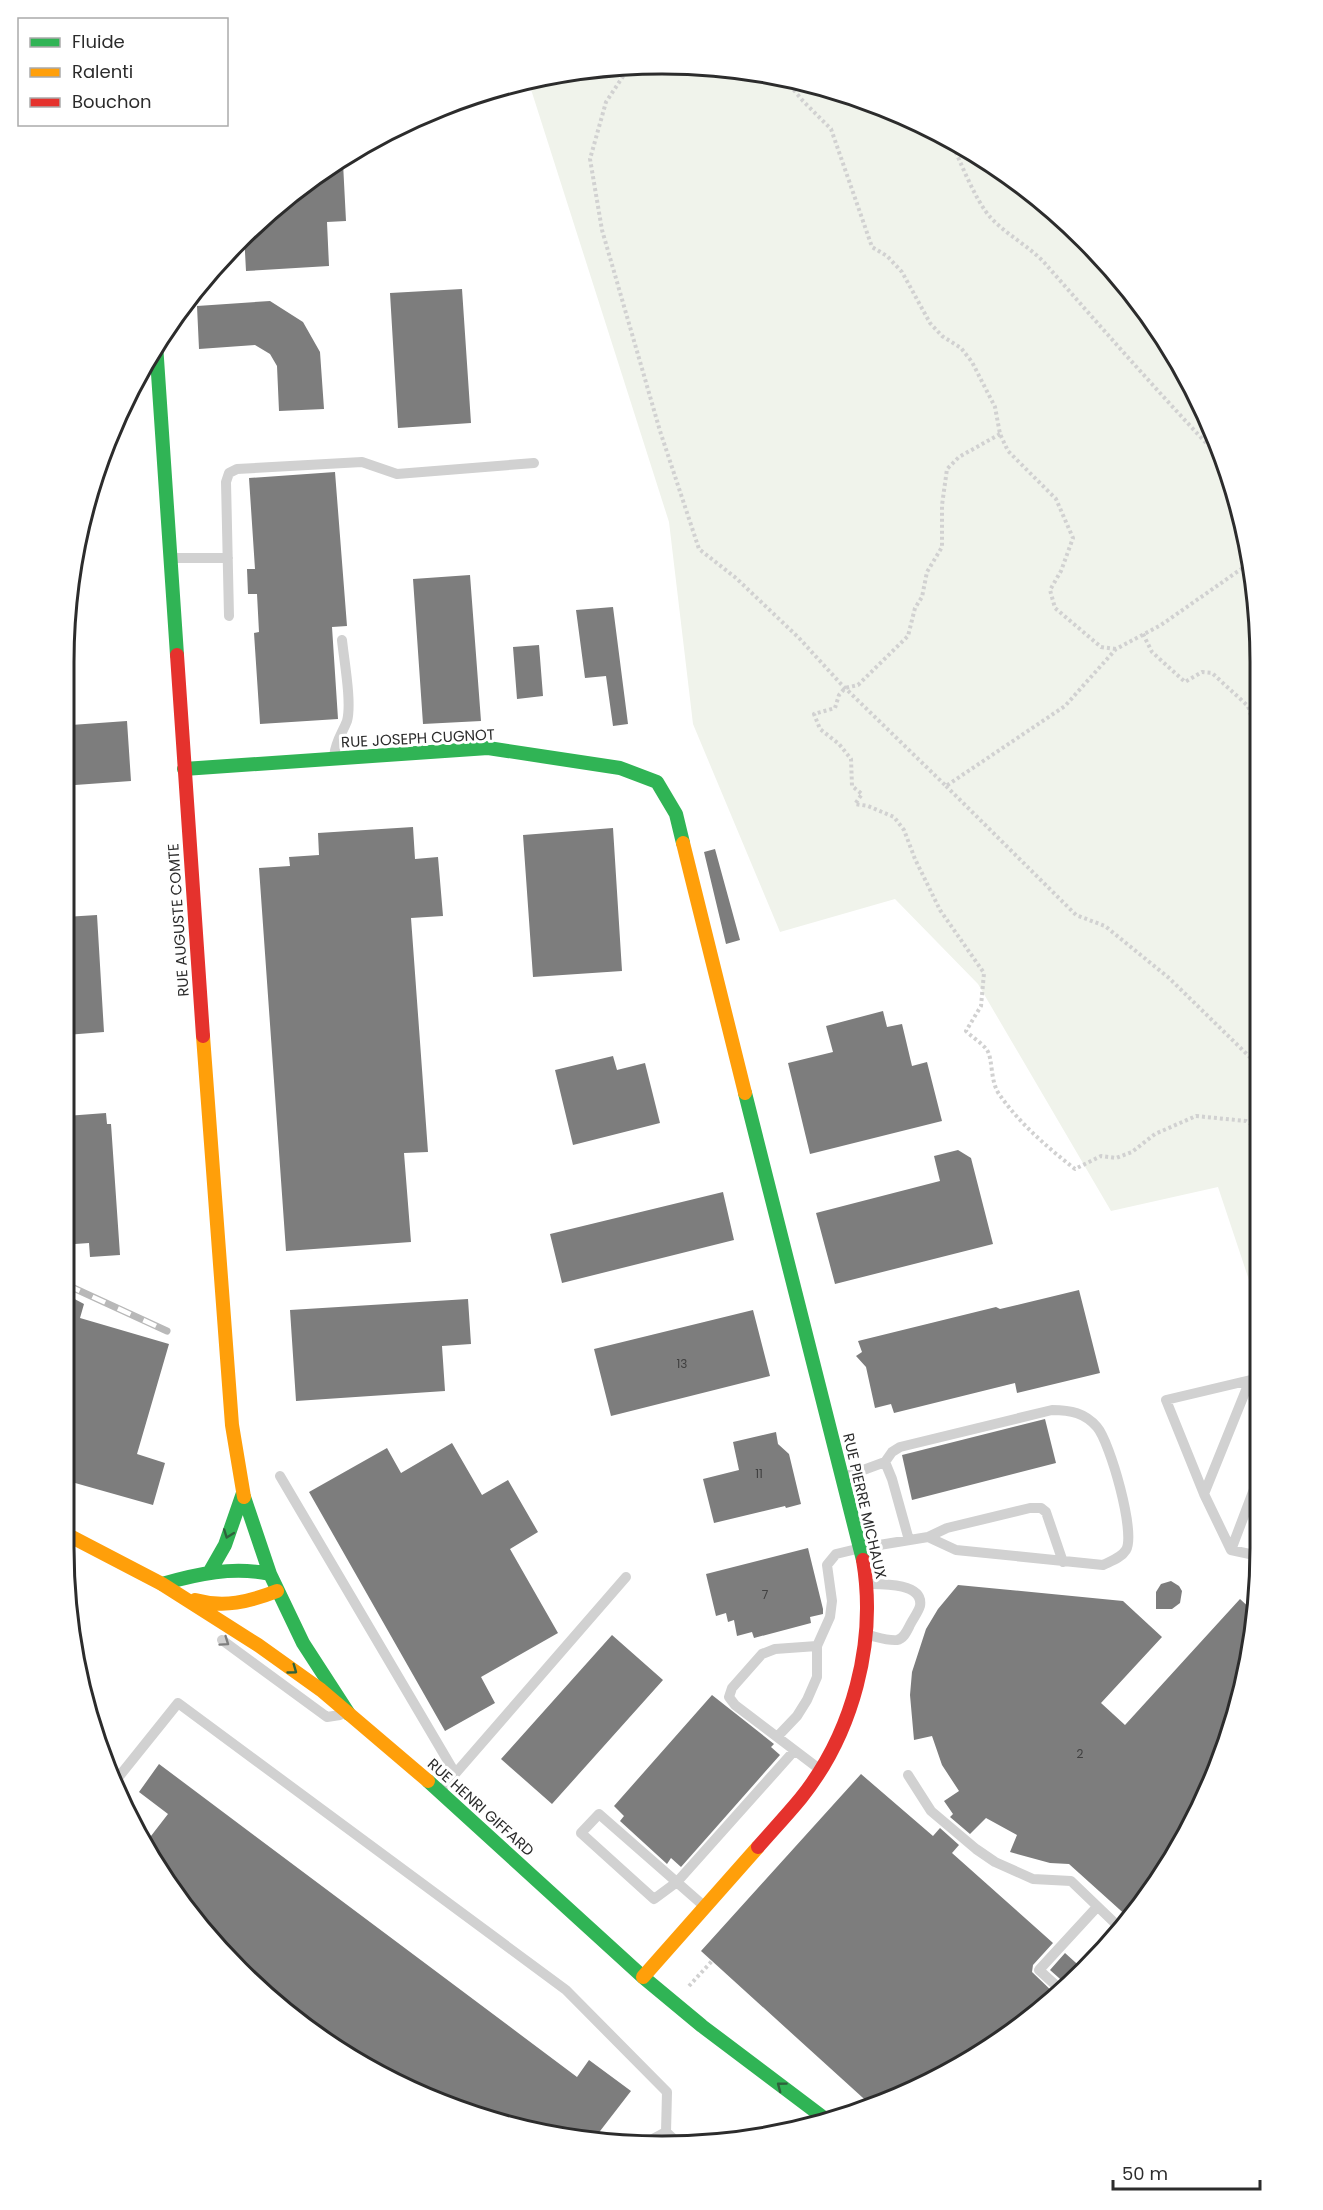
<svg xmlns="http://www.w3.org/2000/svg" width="1323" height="2210" viewBox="0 0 1323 2210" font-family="Poppins,sans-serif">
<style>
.green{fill:#f0f3eb}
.building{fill:#7d7d7d}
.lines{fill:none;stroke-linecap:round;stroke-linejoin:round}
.path{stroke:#d1d1d1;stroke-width:4;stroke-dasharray:3 3;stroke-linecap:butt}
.lane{stroke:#d1d1d1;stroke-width:10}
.fast{stroke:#30b455;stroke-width:14}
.slow{stroke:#ff9f0a;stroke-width:14}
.jam{stroke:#e5322d;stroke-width:14}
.rail-casing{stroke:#b8b8b8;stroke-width:7}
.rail{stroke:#fff;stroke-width:4.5;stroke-dasharray:14;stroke-linecap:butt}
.oneway{stroke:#2e623c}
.oneway2{stroke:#7e7e7e}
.labels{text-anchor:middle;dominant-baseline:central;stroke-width:6;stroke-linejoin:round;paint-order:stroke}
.number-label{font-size:12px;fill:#404040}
.street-label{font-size:15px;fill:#2c2c2c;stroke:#fff}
.rim{fill:none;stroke:#2c2c2c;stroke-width:3}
</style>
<rect width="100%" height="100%" fill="#fff"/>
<path class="green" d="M662,63L779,75L891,109L994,164L1111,267L1180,363L1228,469L1259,622V1310L1218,1187L1111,1211L978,984L895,899L780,932L693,724L669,522L528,80L545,74Z"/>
<path class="building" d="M343,163L346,221L327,222L329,266L246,271L244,233L329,164Z
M462,289L471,423L398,428L390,293Z
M270,301L303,322L320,352L324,409L279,411L277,366L270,354L255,345L199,349L197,306Z
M335,472L347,626L332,627L338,719L260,724L254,633L259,632L257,594H248L247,569H255L249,478Z
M470,575L481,721L423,724L413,579Z
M613,607L628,724L613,726L606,676L585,678L576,610Z
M539,645L543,696L517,699L513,647Z
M127,721L131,781L75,785L71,725Z
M413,827L415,859L438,857L443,916L411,918L428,1152L404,1153L411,1242L286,1251L259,868L290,866L289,857L319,855L318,833Z
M613,828L622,971L533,977L523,835Z
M715,849L740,940L726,944L704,852Z
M97,915L104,1032L66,1035L65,917Z
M883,1011L887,1027L902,1024L912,1066L927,1062L942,1121L810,1154L788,1063L833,1052L826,1026Z
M613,1056L617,1070L645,1063L660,1123L573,1145L555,1070Z
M106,1113L107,1124H111L120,1255L90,1257L89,1243L75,1244V1231L67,1232L66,1116Z
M958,1150L971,1158L993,1244L835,1284L816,1213L940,1181L934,1156Z
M723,1192L734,1240L562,1283L550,1234Z
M1079,1290L1100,1373L1017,1393L1015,1383L894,1413L891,1404L875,1408L866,1367L856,1356L862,1352L858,1341L996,1307L1000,1309Z
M67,1295L84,1304L80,1318L169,1344L137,1454L165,1463L153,1505L68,1481Z
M468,1299L471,1344L442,1346L445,1391L296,1401L290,1310Z
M753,1310L770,1376L611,1416L594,1349Z
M1045,1419L1056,1463L912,1500L902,1455Z
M776,1432L778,1444L789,1454L801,1504L786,1508L785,1506L714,1523L703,1479L739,1470L733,1442Z
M452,1443L482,1495L508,1480L538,1532L510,1549L558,1633L481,1677L495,1703L445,1731L309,1492L387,1448L401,1473Z
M808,1548L823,1609V1614L810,1617L811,1623L754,1638L752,1632L737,1636L734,1620L728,1622L726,1613L716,1616L706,1574Z
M1171,1581L1179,1586L1182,1591L1180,1603L1172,1609H1156V1592L1161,1584Z
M958,1585L1123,1601L1162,1637L1101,1703L1125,1725L1240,1599L1254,1612L1228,1741L1159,1881L1129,1918L1069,1864L1050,1863L1010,1852L1017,1835L986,1818L970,1834L950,1817L953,1814L944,1801L959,1791L942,1765L932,1736L914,1740L910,1695L912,1672L926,1629L938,1609Z
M612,1635L663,1680L552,1804L501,1759Z
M712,1695L774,1744L771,1747L780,1755L681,1867L671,1858L667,1864L620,1821L624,1816L614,1806Z
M159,1764L577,2077L589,2060L631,2091L597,2135L592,2131L583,2142L469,2115L396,2085L297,2024L186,1913L144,1845L168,1814L139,1792Z
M861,1774L933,1836L940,1828L959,1845L952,1853L1053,1943L1033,1965L1032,1972L1057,1996L1026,2024L927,2085L873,2107L701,1951Z
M1065,1953L1085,1971L1068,1986L1050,1970Z"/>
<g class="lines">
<path class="path" d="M630,66L606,102L590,159L602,230L660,431L699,549L736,578L799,638L841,684L946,786L1065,706L1116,649L1161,625L1247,565
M782,76L803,101L831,129L872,247L887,256L902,272L930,323L942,336L961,348L972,362L995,407L1000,434L1008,451L1056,499L1073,538L1061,571L1050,590L1055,608L1101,647L1116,649
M951,141C960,161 976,202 991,218C1009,237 1033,248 1049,268C1107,334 1165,400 1226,464
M1000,434L959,457L947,469L942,505V547L927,572L922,597L915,608L908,636L858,685L845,688L839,695L835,708L814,714L820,729L839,744L851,759L852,786L862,794L855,804L868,806L894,817L904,830L915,859L940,910L984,973L981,1006L966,1031C972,1037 982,1043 987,1050C993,1059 990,1081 999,1094C1019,1123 1048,1148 1075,1169L1101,1156L1116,1158L1132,1152L1155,1134L1196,1116L1246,1121L1259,1129
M1143,634L1152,652L1185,682L1202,672L1212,673L1248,706L1257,735H1259
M946,786L1076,915L1105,926L1169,978L1259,1066
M689,1986L712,1961"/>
<path class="lane" d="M173,558H228
M229,616L226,482L229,473L237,469L362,462L397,474L534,463
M334,756C336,740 342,734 347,721C352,703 344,660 342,640
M1259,1378L1166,1400L1204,1494L1231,1550L1259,1556
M885,1462L892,1479L909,1540
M280,1476L455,1773
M1204,1494L1250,1380
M928,1537L947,1528L1030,1508H1041L1046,1512L1063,1562
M1231,1550L1259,1476
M868,1635C877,1637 888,1641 897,1640C903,1639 906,1633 909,1627C912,1620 918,1613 920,1606C924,1583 882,1584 869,1584
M222,1640L327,1717L340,1715
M817,1646L775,1649L762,1654L732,1688L729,1697L735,1705L818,1768
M777,1737L797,1716L807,1700L817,1677V1646L830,1617L832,1601L827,1565L836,1554L861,1548L928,1537L956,1550L1103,1565C1111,1561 1121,1558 1126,1550C1136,1533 1110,1442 1097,1427C1085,1413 1071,1410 1052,1410L900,1447L892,1452L885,1462L847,1476
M908,1775L931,1811L976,1849L995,1862L1033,1879L1071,1881L1120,1928
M113,1784L178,1703L566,1990L667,2092L666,2132L681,2146
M441,1790L626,1577
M704,1906L599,1814L581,1833L654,1899L677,1882L794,1751
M1062,1991L1039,1970L1097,1907
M640,2146L666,2132"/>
<path class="fast" d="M156,344L177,655
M184,769L488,748L620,768L657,782L676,814L683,843
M745,1093L863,1560
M244,1497L270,1574L303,1643L349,1714
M209,1573L225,1545L243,1493
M162,1584C197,1574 233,1566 270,1574
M428,1781L643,1977L702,2026L828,2121"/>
<path class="slow" d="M683,843L745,1093
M203,1036L232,1425L244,1497
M68,1535L162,1584L258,1645L321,1690L428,1781
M195,1600C224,1608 249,1602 277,1591
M643,1977L758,1847"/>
<path class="jam" d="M177,655L203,1036
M758,1847C772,1831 787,1815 801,1798C853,1733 877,1642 863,1560"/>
<defs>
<path id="rail" d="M67,1285L167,1331"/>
</defs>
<use href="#rail" class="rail-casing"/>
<use href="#rail" class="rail"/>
</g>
<defs><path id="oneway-chevron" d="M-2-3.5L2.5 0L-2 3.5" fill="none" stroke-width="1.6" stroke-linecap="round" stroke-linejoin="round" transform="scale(1.5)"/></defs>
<g class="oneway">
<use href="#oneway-chevron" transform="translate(228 1534) rotate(110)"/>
<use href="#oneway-chevron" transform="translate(293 1670) rotate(36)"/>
<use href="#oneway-chevron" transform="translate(781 2086) rotate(-143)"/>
</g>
<use class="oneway2" href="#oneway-chevron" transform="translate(225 1642) rotate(35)"/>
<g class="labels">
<g class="number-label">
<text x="682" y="1363">13</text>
<text x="759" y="1473">11</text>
<text x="765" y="1594">7</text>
<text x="1080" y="1753">2</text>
</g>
<g class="street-label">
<text transform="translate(418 738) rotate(-3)">RUE JOSEPH CUGNOT</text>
<text transform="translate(178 920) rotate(-94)">RUE AUGUSTE COMTE</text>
<text transform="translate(865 1506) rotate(77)">RUE PIERRE MICHAUX</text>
<text transform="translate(481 1807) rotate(42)">RUE HENRI GIFFARD</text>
</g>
</g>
<path d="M0 0H1323V2210H0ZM662 74H662A588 588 0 0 1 1250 662V1548A588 588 0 0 1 662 2136H662A588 588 0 0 1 74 1548V662A588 588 0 0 1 662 74Z" fill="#fff" fill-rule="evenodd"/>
<path class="rim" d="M662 74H662A588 588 0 0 1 1250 662V1548A588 588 0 0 1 662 2136H662A588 588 0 0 1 74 1548V662A588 588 0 0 1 662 74Z"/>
<rect x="18" y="18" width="210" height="108" fill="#ffffff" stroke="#ababab" stroke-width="1.5"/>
<rect x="30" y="38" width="30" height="9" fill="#30b455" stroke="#ababab" stroke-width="1.5"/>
<text x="72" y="48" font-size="18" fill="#2c2c2c">Fluide</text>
<rect x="30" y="68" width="30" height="9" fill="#ff9f0a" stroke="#ababab" stroke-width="1.5"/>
<text x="72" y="78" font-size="18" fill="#2c2c2c">Ralenti</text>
<rect x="30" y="98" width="30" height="9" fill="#e5322d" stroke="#ababab" stroke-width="1.5"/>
<text x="72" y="108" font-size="18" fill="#2c2c2c">Bouchon</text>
<path d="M1113 2180v9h147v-9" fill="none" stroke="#2c2c2c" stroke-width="3"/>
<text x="1122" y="2180" font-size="18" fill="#2c2c2c" stroke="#ffffff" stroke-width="4.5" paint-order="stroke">50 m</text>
</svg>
